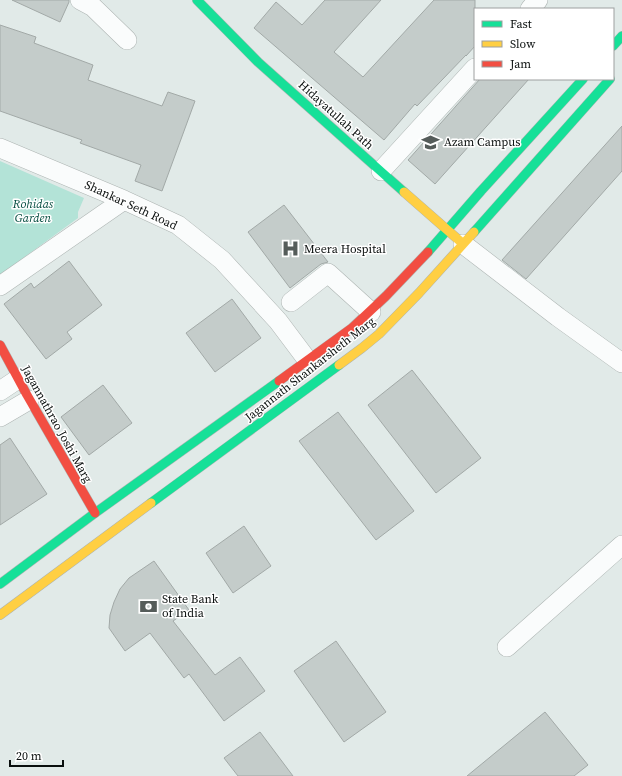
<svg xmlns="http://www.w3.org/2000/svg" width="622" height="776" viewBox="0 0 622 776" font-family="'Source Serif 4',serif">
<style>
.green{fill:#b3e3d7}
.building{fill:#c4ccca;stroke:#a2a9a7}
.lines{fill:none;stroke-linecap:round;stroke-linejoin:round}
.street-casing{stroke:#adb4b2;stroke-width:20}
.fast-casing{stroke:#adb4b2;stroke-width:10}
.slow-casing{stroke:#adb4b2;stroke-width:10}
.jam-casing{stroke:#adb4b2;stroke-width:10}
.street{stroke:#fafcfc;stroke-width:19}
.fast{stroke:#16e098;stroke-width:9}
.slow{stroke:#ffcf43;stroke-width:9}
.jam{stroke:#f24e42;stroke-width:9}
.labels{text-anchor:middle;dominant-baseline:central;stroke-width:3;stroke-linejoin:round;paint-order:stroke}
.street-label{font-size:12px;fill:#0a0f0e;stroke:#fff}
.poi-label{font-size:12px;fill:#0a0f0e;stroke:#fff;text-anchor:start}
.park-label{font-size:12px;font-style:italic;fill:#054d40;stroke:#fff}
</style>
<rect width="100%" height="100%" fill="#e1eae8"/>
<path class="green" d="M0,161L84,198L78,212V218L0,275Z"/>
<path class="building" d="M12,0H69V2L60,22Z
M325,0H381L334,52L363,77L434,0H475V46L466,56V55L417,106L415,104L384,140L254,28L276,2L302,25Z
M0,25L36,37L34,43L93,65L88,80L162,106L168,92L195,101L162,191L135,181L141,165L80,143L82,140L0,111Z
M480,79H529L435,184L408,160Z
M622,126V171L526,279L502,260Z
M284,205L328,262L321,264L290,288L248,232Z
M69,261L102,305L67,332L72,339L46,359L4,304L31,283L34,288Z
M232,299L261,338L215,372L186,333Z
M412,370L481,458L436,493L368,405Z
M103,385L132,423L89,455L61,417Z
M338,412L414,511L376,540L299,441Z
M10,438L47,494L0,525V445Z
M244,526L271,566L233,593L206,553Z
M154,561L189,610L173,621L215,675L240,657L265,691L224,721L189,674L184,678L150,633L125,651L109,628L110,615L114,602L120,589L129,578Z
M336,641L386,712L344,742L294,671Z
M545,712L588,765L574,776H467Z
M260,732L293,776H238L224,758Z"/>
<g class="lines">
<defs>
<path id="street" d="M80,0L93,7L127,40
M530,9L538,0
M0,148L124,200L178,225L222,260L278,321L308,361
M381,171L475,68
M463,244L558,317L622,363
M0,286L124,200
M291,302L328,273L371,312
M0,391L18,379
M0,417L29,400
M507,647L622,545"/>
<path id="fast" d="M197,0L258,62L404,192
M613,46L622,36
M474,232L610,79
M428,252L481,191L583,79
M151,503L339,365
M0,584L95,513L279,381"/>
<path id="slow" d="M404,192L461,242
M339,365L362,348L379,334L419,293L474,232
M0,615L151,503"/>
<path id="jam" d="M0,345L27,395L95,513
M279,381L352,328L386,296L428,252"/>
</defs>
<use href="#street" class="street-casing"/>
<use href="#fast" class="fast-casing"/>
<use href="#slow" class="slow-casing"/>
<use href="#jam" class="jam-casing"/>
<use href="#street" class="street"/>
<use href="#fast" class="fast"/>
<use href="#slow" class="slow"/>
<use href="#jam" class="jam"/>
</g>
<defs>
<symbol id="university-bare" viewBox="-9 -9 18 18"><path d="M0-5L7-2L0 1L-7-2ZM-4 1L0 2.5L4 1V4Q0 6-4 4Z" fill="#555c5a" stroke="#fff" stroke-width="2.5" paint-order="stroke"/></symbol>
<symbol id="hospital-bare" viewBox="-9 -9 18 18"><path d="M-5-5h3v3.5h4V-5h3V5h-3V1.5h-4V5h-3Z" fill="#555c5a" stroke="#fff" stroke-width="2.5" paint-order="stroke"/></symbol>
<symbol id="bank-bare" viewBox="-9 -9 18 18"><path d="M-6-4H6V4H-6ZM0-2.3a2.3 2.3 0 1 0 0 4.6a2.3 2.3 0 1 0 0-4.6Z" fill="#555c5a" stroke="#fff" stroke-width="2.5" paint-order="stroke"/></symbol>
</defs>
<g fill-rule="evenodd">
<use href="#university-bare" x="418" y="130" width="25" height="25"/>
<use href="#hospital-bare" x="278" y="236" width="25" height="25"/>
<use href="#bank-bare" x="136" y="594" width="25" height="25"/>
</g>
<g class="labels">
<g class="street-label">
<text transform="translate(336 115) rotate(42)">Hidayatullah Path</text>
<text transform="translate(131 205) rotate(25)">Shankar Seth Road</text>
<text transform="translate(310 369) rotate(-38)">Jagannath Shankarsheth Marg</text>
<text transform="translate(57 424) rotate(61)">Jagannathrao Joshi Marg</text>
</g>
<g class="poi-label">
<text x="444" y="142">Azam Campus</text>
<text x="304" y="249">Meera Hospital</text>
<text x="162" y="599">State Bank<tspan x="162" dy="14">of India</tspan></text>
</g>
<g class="park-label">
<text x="33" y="204">Rohidas<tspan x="33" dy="14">Garden</tspan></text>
</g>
</g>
<rect x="474" y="8" width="140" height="72" fill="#ffffff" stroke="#9d9f9f"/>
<rect x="482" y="21" width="20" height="6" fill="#16e098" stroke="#9d9f9f"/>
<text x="510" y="28" font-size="12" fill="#0a0f0e">Fast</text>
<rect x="482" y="41" width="20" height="6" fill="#ffcf43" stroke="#9d9f9f"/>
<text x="510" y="48" font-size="12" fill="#0a0f0e">Slow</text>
<rect x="482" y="61" width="20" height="6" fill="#f24e42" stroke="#9d9f9f"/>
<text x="510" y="68" font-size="12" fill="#0a0f0e">Jam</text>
<path d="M10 760v6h53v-6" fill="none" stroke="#0a0f0e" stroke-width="2"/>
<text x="16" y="760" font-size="12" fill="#0a0f0e" stroke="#ffffff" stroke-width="3" paint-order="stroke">20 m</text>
</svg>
